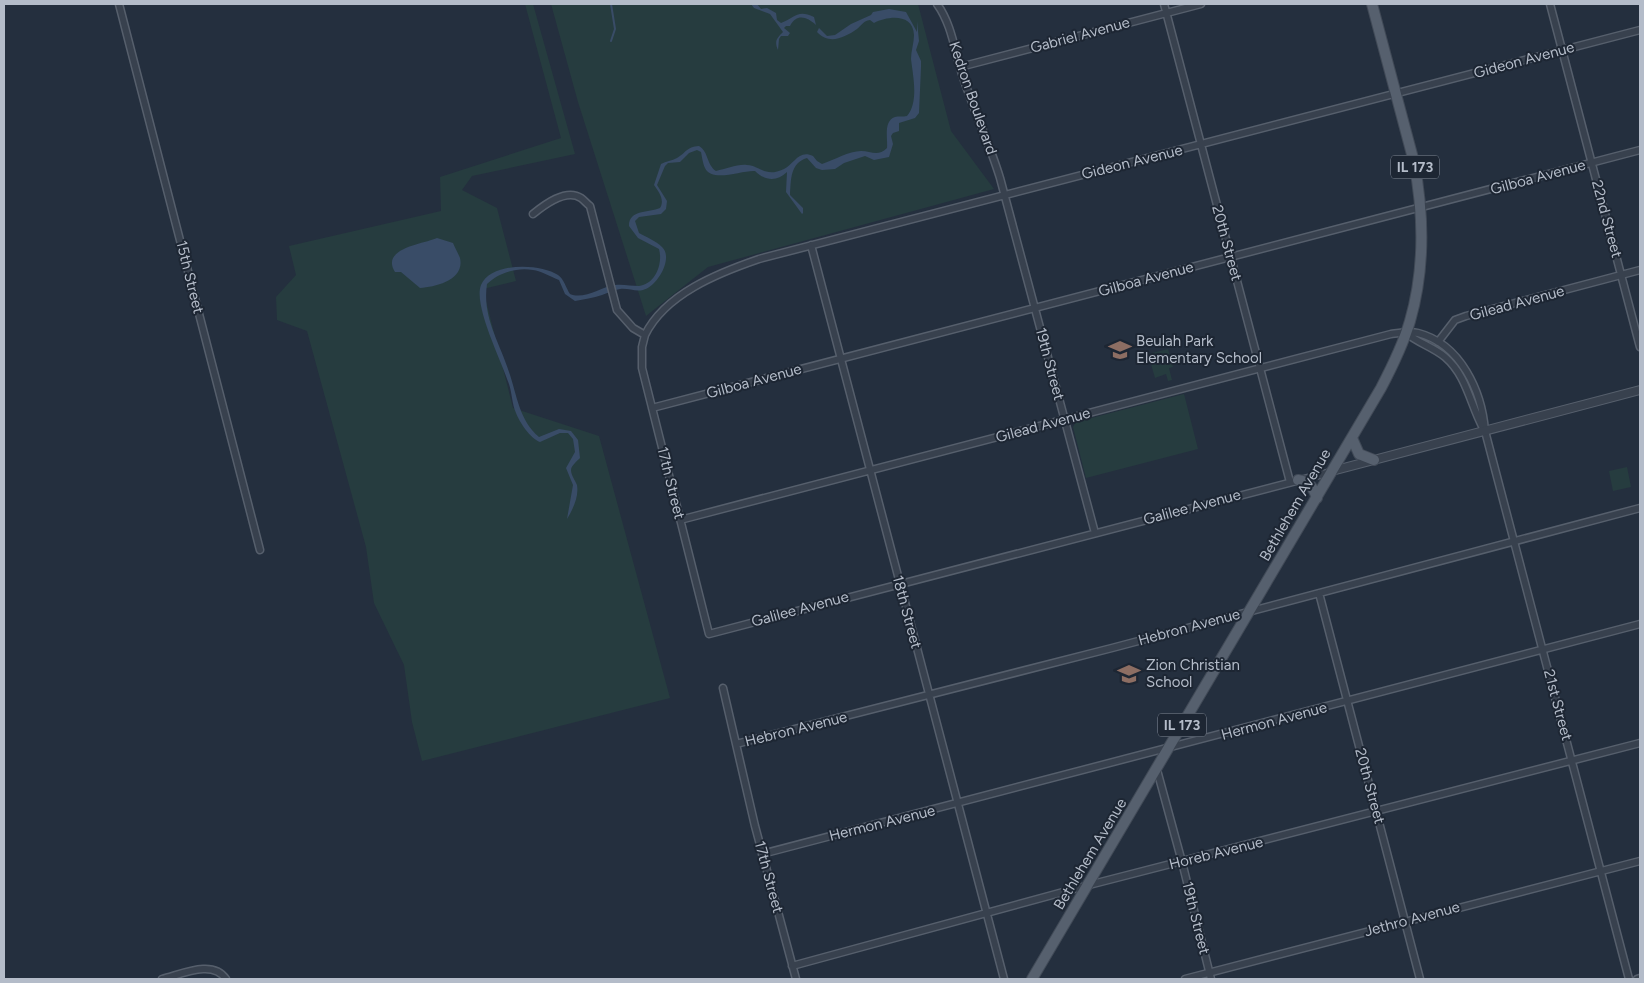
<svg xmlns="http://www.w3.org/2000/svg" width="1644" height="983" viewBox="0 0 1644 983" font-family="Figtree,sans-serif">
<style>
.green{fill:#263c3f}
.water{fill:#394c67}
.lines{fill:none;stroke-linecap:round;stroke-linejoin:round}
.stream{stroke:#394c67;stroke-width:2}
.minor-casing{stroke:#565f6c;stroke-width:9}
.tertiary-casing{stroke:#565f6c;stroke-width:10}
.primary-casing{stroke:#414a57;stroke-width:12}
.minor{stroke:#38414e;stroke-width:6}
.tertiary{stroke:#38414e;stroke-width:8}
.primary{stroke:#56606e;stroke-width:10}
.labels{text-anchor:middle;dominant-baseline:central;stroke-width:4;stroke-linejoin:round;paint-order:stroke}
.shield{fill:#1d2633;stroke:#878f9c;stroke-width:1}
.shield-label{font-size:14px;font-weight:bold;fill:#b4bcc9}
.street-label{font-size:15px;fill:#b4bcc9;stroke:#1d2633}
.poi-label{font-size:15px;fill:#b4bcc9;stroke:#1d2633;text-anchor:start}
</style>
<rect width="100%" height="100%" fill="#242f3e"/>
<path class="green" d="M525,4H533L575,154L472,176L462,190L497,208L516,281L483,289L513,408L599,436L670,698L422,761L412,722L404,665L374,603L366,547L307,331L277,320L276,297L296,275L289,246L441,211L440,177L561,138Z
M551,4H918L951,131L994,189L708,267L646,316L578,102Z
M1168,349L1173,367L1169,368L1172,380L1168,381L1166,374L1155,378L1148,354Z
M1184,394L1198,449L1086,478L1073,427L1076,422Z
M1627,467L1631,487L1613,491L1609,471Z"/>
<path class="water" d="M751,4H757L761,9L767,8L776,13L777,20L781,23C795,18 797,9 814,17L816,25C807,17 797,13 790,26H786L784,28L790,33L788,36H781L779,39L778,50C774,41 777,38 783,32L770,14L754,8Z
M889,9L906,12L917,32V21L919,41L916,50L921,61V67L919,113L915,118L899,123V131L893,133L891,136L893,144L889,157L874,160L865,156L844,163L835,169L822,170L816,168L807,158C790,163 791,180 790,195L803,208V213L802,214L786,192L787,172C777,182 765,181 755,171C742,170 712,183 705,168C703,164 702,157 701,152L697,150L689,153L680,162L668,163L665,166L657,185L667,201L666,209L661,214L639,217L635,221L639,233C646,237 656,241 662,247C674,258 657,287 643,290C636,292 628,288 620,289C614,290 608,293 602,295C593,298 584,299 575,301L565,294L559,280C551,277 541,271 533,270C517,267 498,273 487,284C482,317 499,341 509,372C517,395 519,420 539,437L559,429L571,431L578,440L580,458C577,461 571,466 571,470C571,475 575,480 577,485C579,497 573,509 567,519L573,485L566,468L575,452L573,439L568,433H560L540,442C530,438 520,423 516,413C512,404 512,393 509,384C502,362 473,305 481,285C491,262 540,263 558,275C564,279 566,288 570,294C584,300 601,287 615,285C623,284 631,286 639,286C656,284 663,263 659,249L638,238L629,226C629,209 649,213 660,208C665,200 659,192 654,185L661,164C666,161 672,161 677,158C686,153 686,147 699,146C709,152 706,164 716,171C726,169 737,164 747,165C761,166 765,178 784,169C794,164 799,149 813,156L817,161L822,164C834,160 849,151 861,151C871,151 878,157 887,148C888,139 883,121 895,117C898,116 903,117 907,116C919,102 913,76 911,59C911,51 914,43 914,35C913,13 888,16 874,23L870,20C863,21 862,25 857,29C844,38 829,45 817,32L819,28L827,36L835,35L851,24L871,15L873,12Z
M437,238L453,243C455,248 458,253 460,258C465,280 436,287 420,288L401,272H395C380,248 424,244 437,238Z"/>
<g class="lines">
<path class="stream" d="M611,41L615,29L611,4"/>
<defs>
<path id="minor" d="M119,4L260,550
M937,4C953,26 955,55 964,80C975,113 990,145 1000,178L1095,533
M1164,4L1290,482
M1550,4L1640,347
M960,67L1201,4
M533,214C544,205 566,188 581,198C584,200 587,204 590,206L617,310L633,328L645,335L642,347V368L709,634L1331,472
M811,245L1004,979
M1406,333C1418,343 1433,347 1445,357C1467,376 1470,404 1483,428
M645,335C665,294 718,273 759,259L1640,30
M1438,342L1455,320L1466,316L1640,270
M652,408L1640,150
M680,520L1391,334C1399,333 1410,331 1418,333C1461,344 1482,392 1485,431L1629,979
M1319,593L1420,979
M723,688L755,826L796,979
M736,744L1112,648L1640,508
M1157,770L1182,862L1211,979
M762,854L1640,624
M792,966L1089,885L1640,743
M162,979C182,974 213,959 226,979
M1185,979L1640,861
M1637,979L1640,978"/>
<path id="tertiary" d="M1332,471L1640,390"/>
<path id="primary" d="M1352,438L1359,454L1374,460
M1298,480C1310,482 1313,487 1317,498
M1032,979L1381,388C1392,367 1403,345 1410,321C1425,269 1424,215 1414,162L1372,4"/>
</defs>
<use href="#minor" class="minor-casing"/>
<use href="#tertiary" class="tertiary-casing"/>
<use href="#primary" class="primary-casing"/>
<use href="#minor" class="minor"/>
<use href="#tertiary" class="tertiary"/>
<use href="#primary" class="primary"/>
</g>
<defs>
<symbol id="school-bare" viewBox="-9 -9 18 18"><path d="M0-5L7-2L0 1L-7-2ZM-4 1L0 2.5L4 1V4Q0 6-4 4Z" fill="#8d6e63" stroke="#1d2633" stroke-width="2.5" paint-order="stroke"/></symbol>
</defs>
<g fill-rule="evenodd">
<use href="#school-bare" x="1104" y="334" width="32" height="32"/>
<use href="#school-bare" x="1113" y="658" width="32" height="32"/>
</g>
<g class="labels">
<g class="shield">
<rect x="1391" y="155.5" width="48" height="23" rx="4"/>
<rect x="1158" y="713.5" width="48" height="23" rx="4"/>
</g>
<g class="shield-label">
<text x="1415" y="167">IL 173</text>
<text x="1182" y="725">IL 173</text>
</g>
<g class="street-label">
<text transform="translate(1080 35) rotate(-15)">Gabriel Avenue</text>
<text transform="translate(1524 60) rotate(-15)">Gideon Avenue</text>
<text transform="translate(973 98) rotate(71)">Kedron Boulevard</text>
<text transform="translate(1132 162) rotate(-14)">Gideon Avenue</text>
<text transform="translate(1538 177) rotate(-15)">Gilboa Avenue</text>
<text transform="translate(1607 219) rotate(75)">22nd Street</text>
<text transform="translate(1227 243) rotate(75)">20th Street</text>
<text transform="translate(190 277) rotate(76)">15th Street</text>
<text transform="translate(1146 279) rotate(-15)">Gilboa Avenue</text>
<text transform="translate(1517 303) rotate(-15)">Gilead Avenue</text>
<text transform="translate(1050 364) rotate(75)">19th Street</text>
<text transform="translate(754 381) rotate(-15)">Gilboa Avenue</text>
<text transform="translate(1043 425) rotate(-15)">Gilead Avenue</text>
<text transform="translate(671 483) rotate(76)">17th Street</text>
<text transform="translate(1295 505) rotate(-60)">Bethlehem Avenue</text>
<text transform="translate(1192 507) rotate(-15)">Galilee Avenue</text>
<text transform="translate(800 609) rotate(-15)">Galilee Avenue</text>
<text transform="translate(907 612) rotate(75)">18th Street</text>
<text transform="translate(1189 627) rotate(-15)">Hebron Avenue</text>
<text transform="translate(1558 705) rotate(75)">21st Street</text>
<text transform="translate(1274 721) rotate(-15)">Hermon Avenue</text>
<text transform="translate(796 729) rotate(-14)">Hebron Avenue</text>
<text transform="translate(1370 786) rotate(75)">20th Street</text>
<text transform="translate(882 823) rotate(-14)">Hermon Avenue</text>
<text transform="translate(1216 853) rotate(-14)">Horeb Avenue</text>
<text transform="translate(1090 854) rotate(-59)">Bethlehem Avenue</text>
<text transform="translate(769 877) rotate(75)">17th Street</text>
<text transform="translate(1196 918) rotate(76)">19th Street</text>
<text transform="translate(1412 919) rotate(-15)">Jethro Avenue</text>
</g>
<g class="poi-label">
<text x="1136" y="341">Beulah Park<tspan x="1136" dy="17">Elementary School</tspan></text>
<text x="1146" y="665">Zion Christian<tspan x="1146" dy="17">School</tspan></text>
</g>
</g>
<rect width="1644" height="983" fill="none" stroke="#b4bcc9" stroke-width="10"/>
</svg>
